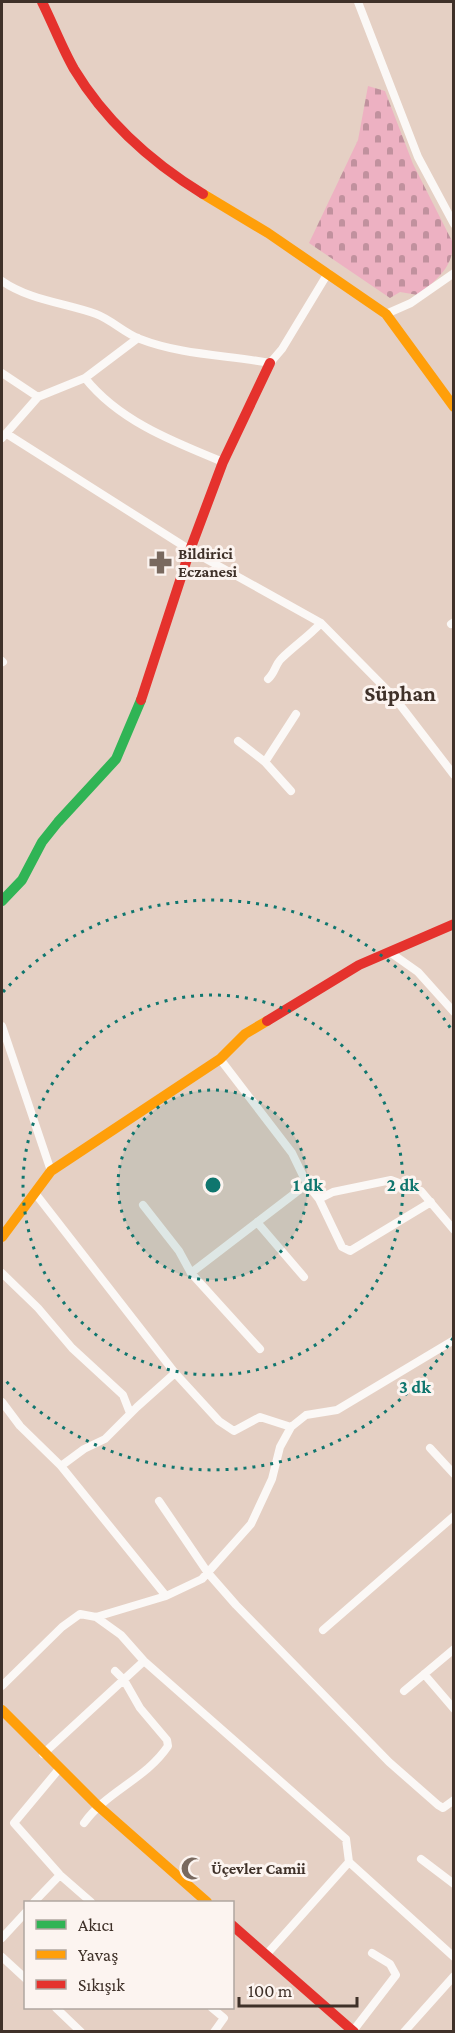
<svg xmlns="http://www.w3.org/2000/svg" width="455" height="2033" viewBox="0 0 455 2033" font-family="'Crimson Pro',serif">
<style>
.cemetery{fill:url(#cemetery-stones)}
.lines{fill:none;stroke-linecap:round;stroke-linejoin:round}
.street{stroke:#fbf8f6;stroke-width:8}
.fast{stroke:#30b455;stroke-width:10}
.slow{stroke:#ff9f0a;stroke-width:10}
.jam{stroke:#e5322d;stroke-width:10}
.ring{fill:none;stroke:#0f766e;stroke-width:3;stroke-dasharray:3 6}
.labels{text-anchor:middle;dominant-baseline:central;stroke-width:6;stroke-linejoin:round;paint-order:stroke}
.poi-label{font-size:16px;font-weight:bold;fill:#3f3129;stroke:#fcf4f0;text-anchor:start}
.district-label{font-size:22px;font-weight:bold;fill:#3f3129;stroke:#fcf4f0}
.centre{fill:#0f766e;stroke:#fcf4f0;stroke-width:3}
.ring-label{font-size:18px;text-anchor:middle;font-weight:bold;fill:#0f766e;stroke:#fcf4f0;stroke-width:6;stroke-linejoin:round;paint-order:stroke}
</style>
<defs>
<pattern id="cemetery-stones" width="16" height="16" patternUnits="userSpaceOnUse" patternTransform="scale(1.5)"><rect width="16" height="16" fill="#edb1c2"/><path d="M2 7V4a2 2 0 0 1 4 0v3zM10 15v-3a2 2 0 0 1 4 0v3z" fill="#c1919e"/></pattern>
</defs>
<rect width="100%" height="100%" fill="#e5d0c4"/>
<path class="cemetery" d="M368,86L385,91L413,164L453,243C453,268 436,280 418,295L400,292L390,298L309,243L358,140Z"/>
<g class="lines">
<path class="street" d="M358,2L418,157L454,224
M2,281C29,300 65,303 96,314C112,320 124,333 140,339C181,355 227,355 270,363L282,349L328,273
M386,314L411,303L454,273
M2,373L38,397
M85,378C119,421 174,442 223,462
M7,434L190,550L321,623L394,697L454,775
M2,438L38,397L85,378L138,338
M451,624L454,622
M2,661L3,662
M268,679C275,673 275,665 281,659C293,647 309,636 321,623
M238,741L265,762L291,791
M265,762L296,714
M391,953L418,972L454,1012
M2,1026L51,1171
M220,1059L292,1153L307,1184
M35,1193L175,1373L219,1421L234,1431L260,1417L291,1427
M319,1199L342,1247L350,1251L431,1202
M143,1205L179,1251L191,1273L260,1349
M257,1222L304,1277
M2,1273L38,1308L72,1348L123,1395L130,1413
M191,1273L307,1184L319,1199L333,1192L391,1180L421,1191L454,1230
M2,1402L20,1426L61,1466L166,1596
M430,1448L454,1474
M61,1466L84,1449L105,1439L137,1407L175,1373
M159,1501L208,1573L236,1605L389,1762L438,1805L443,1808L454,1800
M96,1617L121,1635L144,1661L346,1839L349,1862L266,1955
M323,1630L454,1516
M424,1674L454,1709
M2,1686L62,1627L80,1614L96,1617L166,1596L202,1579L251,1524L272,1479L280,1447L291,1427L306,1415L337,1410L454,1340
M404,1691L454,1649
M43,1754L144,1661
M59,1769L14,1823L60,1875L91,1902
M84,1823C107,1791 146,1779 168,1746L167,1740L140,1708L124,1680L115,1671
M421,1859L454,1884
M349,1862L454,1957
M34,1902L60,1875
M2,1938L26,1912
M2,1957L26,1979
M56,2008L81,2032
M212,2008L224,2018L214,2032
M353,2031L396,1975L390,1964L372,1953
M404,2032L454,1976"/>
<path class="fast" d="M2,901L22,880L42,842L58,822L116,759L141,700"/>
<path class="slow" d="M203,194L268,233L386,314L454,407
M2,1237L51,1171L220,1059L245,1034L267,1021
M2,1710L97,1805L207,1902"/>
<path class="jam" d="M42,2C53,24 62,48 74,69C106,122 151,162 203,194
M141,700L190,550L223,462L270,363
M267,1021L359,965L454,924
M232,1925L354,2032"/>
</g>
<circle cx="213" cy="1185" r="95" fill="#0f766e" fill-opacity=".12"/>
<g class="ring">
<circle cx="213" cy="1185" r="95"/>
<circle cx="213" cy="1185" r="190"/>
<path d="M453 1338A285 285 0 0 1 3 1378M3 992A285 285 0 0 1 453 1032"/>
</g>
<defs>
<symbol id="pharmacy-bare" viewBox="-9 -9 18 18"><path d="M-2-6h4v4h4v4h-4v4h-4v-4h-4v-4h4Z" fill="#79695f" stroke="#fcf4f0" stroke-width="2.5" paint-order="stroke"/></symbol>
<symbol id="mosque-bare" viewBox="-9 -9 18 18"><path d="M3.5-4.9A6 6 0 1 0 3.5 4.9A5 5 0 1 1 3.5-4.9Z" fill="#79695f" stroke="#fcf4f0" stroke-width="2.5" paint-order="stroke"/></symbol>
</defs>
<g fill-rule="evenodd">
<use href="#pharmacy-bare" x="144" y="546" width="33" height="33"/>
<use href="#mosque-bare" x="176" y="1852" width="33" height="33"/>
</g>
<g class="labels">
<g class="poi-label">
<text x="178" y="553">Bildirici<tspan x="178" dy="18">Eczanesi</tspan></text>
<text x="211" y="1868">Üçevler Camii</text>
</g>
<g class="district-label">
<text x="400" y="693">Süphan</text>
</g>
</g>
<circle cx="213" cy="1185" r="9" class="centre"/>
<g class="ring-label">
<text x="308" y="1191">1 dk</text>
<text x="403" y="1191">2 dk</text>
<text x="415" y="1393">3 dk</text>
</g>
<rect width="455" height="2033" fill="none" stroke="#3f3129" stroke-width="6"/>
<rect x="24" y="1901" width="210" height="108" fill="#fcf4f0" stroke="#b0a6a0" stroke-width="1.5"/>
<rect x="36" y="1920" width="30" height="9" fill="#30b455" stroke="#b0a6a0" stroke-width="1.5"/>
<text x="78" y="1931" font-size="18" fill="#3f3129">Akıcı</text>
<rect x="36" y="1950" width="30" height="9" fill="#ff9f0a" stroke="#b0a6a0" stroke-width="1.5"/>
<text x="78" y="1961" font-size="18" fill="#3f3129">Yavaş</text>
<rect x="36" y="1980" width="30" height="9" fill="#e5322d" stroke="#b0a6a0" stroke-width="1.5"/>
<text x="78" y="1991" font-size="18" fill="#3f3129">Sıkışık</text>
<path d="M239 1997v9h118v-9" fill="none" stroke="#3f3129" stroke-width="3"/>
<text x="248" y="1997" font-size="18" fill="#3f3129" stroke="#fcf4f0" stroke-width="4.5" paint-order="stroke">100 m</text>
</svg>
